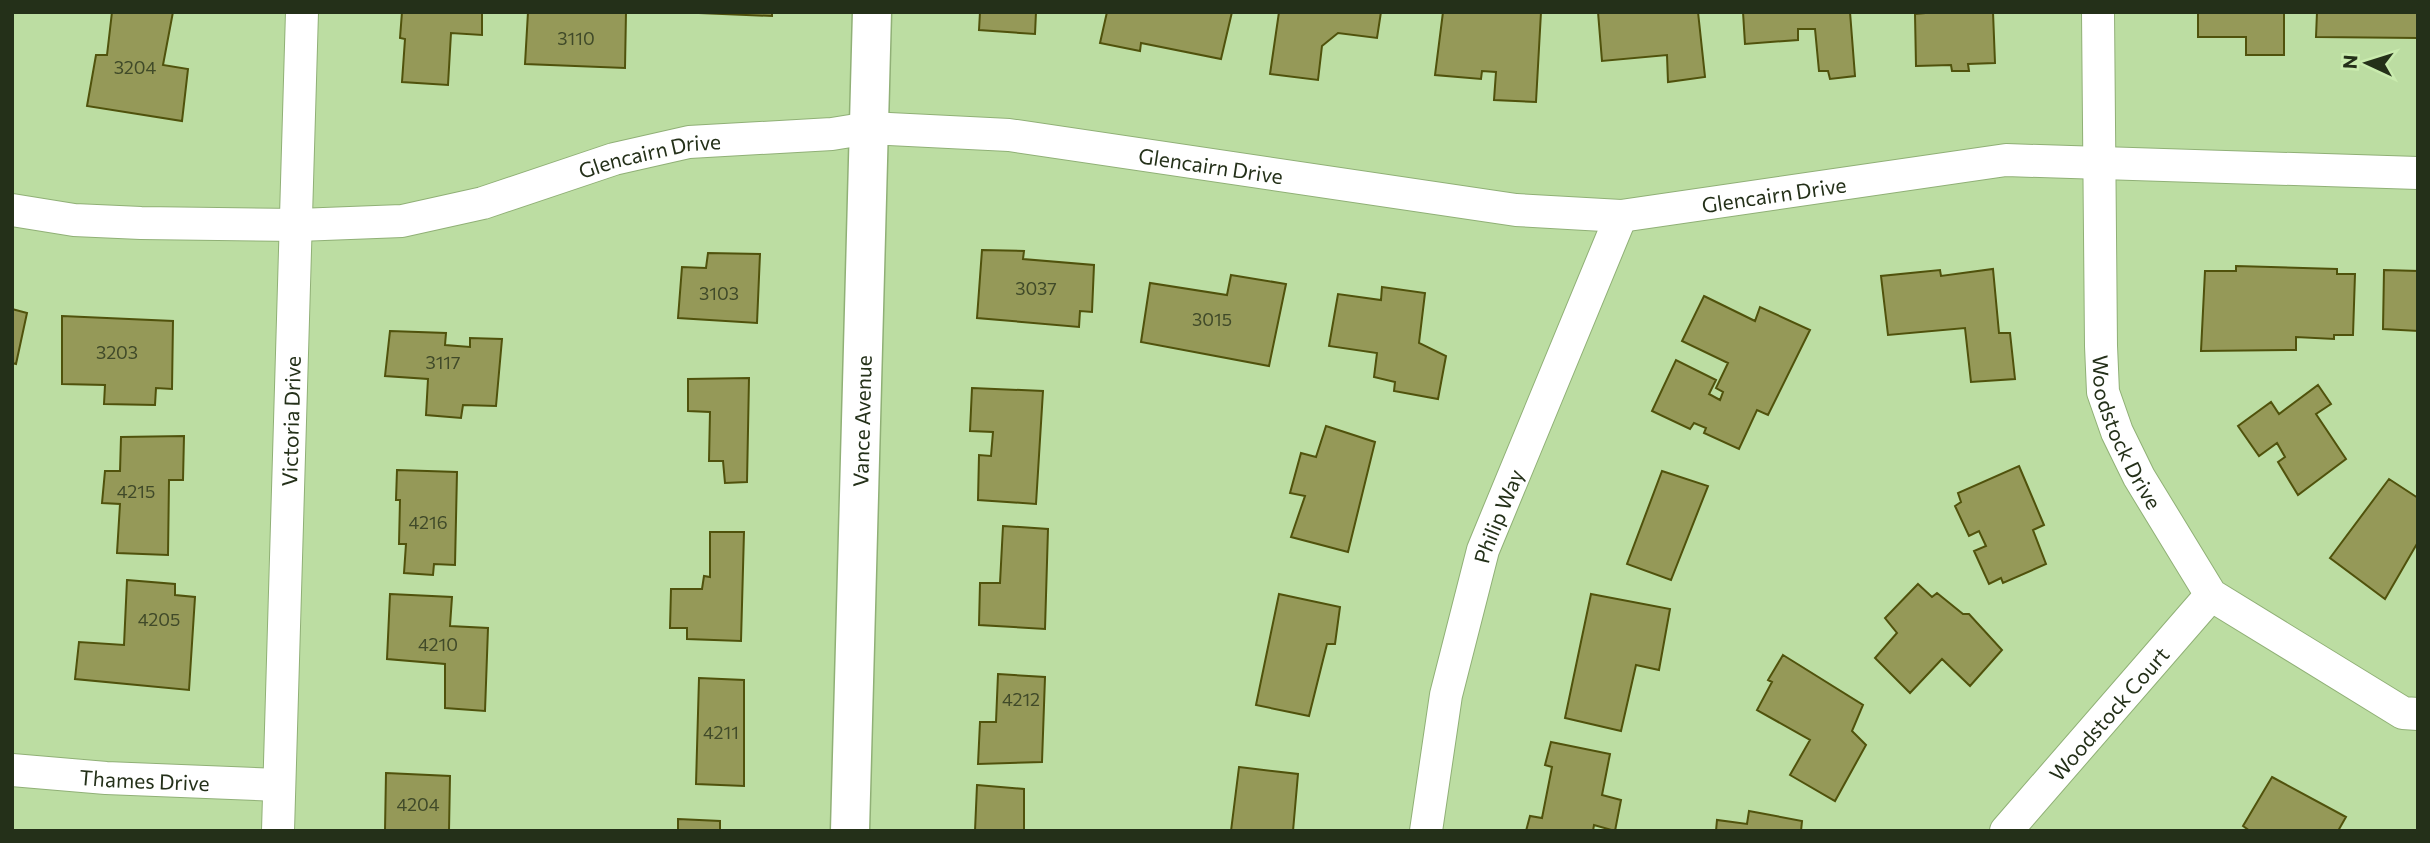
<svg xmlns="http://www.w3.org/2000/svg" width="2430" height="843" viewBox="0 0 2430 843" font-family="Commissioner,sans-serif">
<style>
.building{fill:#959958;stroke:#50520c;stroke-width:2}
.lines{fill:none;stroke-linecap:round;stroke-linejoin:round}
.minor-casing{stroke:#90b076;stroke-width:34}
.tertiary-casing{stroke:#90b076;stroke-width:41}
.minor{stroke:#fff;stroke-width:32}
.tertiary{stroke:#fff;stroke-width:38}
.labels{text-anchor:middle;dominant-baseline:central;stroke-width:6;stroke-linejoin:round;paint-order:stroke}
.number-label{font-size:18px;fill:#404a29}
.street-label{font-size:21px;fill:#243019;stroke:#c9ebae}
</style>
<rect width="100%" height="100%" fill="#bcdda2"/>
<path class="building" d="M112,12H173L163,65L188,69L182,121L87,106L96,55H107Z
M402,12H482V35L451,33L448,85L402,82L405,39L400,38Z
M528,12H626L625,68L525,64Z
M675,12H772V16Z
M980,12H1036L1035,34L979,30Z
M1107,12H1232L1221,59L1141,43L1140,51L1100,43Z
M1279,12H1381L1377,38L1338,33L1322,46L1318,80L1270,74Z
M1443,12H1541L1536,102L1494,100L1496,72L1482,71L1481,79L1435,75Z
M1598,12H1698L1705,77L1668,82L1667,55L1602,61Z
M1743,12H1850L1855,76L1830,79L1828,71H1819L1815,29H1798V40L1745,44Z
M1936,12H1993L1995,63L1968,64L1969,71H1952L1951,65L1916,66L1915,14Z
M2198,12H2284V55H2246V37H2198Z
M2317,12H2418V38L2316,37Z
M982,250L1024,251L1023,259L1094,265L1092,312L1080,311L1079,327L977,318Z
M708,253L760,254L757,323L678,318L682,267L706,268Z
M2236,266L2337,269V274H2355L2353,335H2334V339L2296,337V350L2201,351L2205,271H2236Z
M1993,269L1999,333H2010L2015,379L1971,382L1965,328L1888,335L1881,276L1940,270L1941,276Z
M2384,270L2418,271V331L2383,329Z
M1231,275L1286,284L1269,366L1141,342L1150,283L1227,295Z
M1382,287L1425,293L1419,343L1446,356L1438,399L1394,391L1395,382L1374,377L1377,353L1329,346L1338,294L1381,300Z
M1704,296L1755,321L1760,307L1810,330L1768,415L1757,410L1739,449L1704,433L1706,428L1694,423L1690,429L1652,411L1676,360L1716,380L1709,394L1720,400L1723,392L1716,388L1728,363L1682,341Z
M12,309L27,313L16,364L12,363Z
M62,316L173,321L172,389L156,388L155,405L104,404L105,385L62,384Z
M390,331L446,333L445,345L470,347V338L502,339L496,406L463,405L461,418L426,415L428,379L385,376Z
M749,378L747,482L725,483L723,461H709L710,412L688,411V379Z
M2318,385L2331,404L2316,414L2346,459L2298,495L2278,462L2285,457L2277,443L2259,456L2238,426L2271,402L2279,414Z
M972,388L1043,391L1036,504L978,500L979,455L991,456L993,432L970,431Z
M1326,426L1375,442L1348,552L1291,537L1305,496L1290,493L1301,453L1316,457Z
M184,436L183,480H169L168,555L117,553L120,504L102,503L105,471H120L121,437Z
M2019,466L2044,525L2033,530L2046,564L2003,583L2001,578L1989,584L1974,551L1986,546L1979,531L1969,536L1955,506L1961,502L1958,493Z
M397,470L457,472L455,565L434,564L433,575L404,573L406,544H399L400,500H396Z
M1662,471L1708,486L1671,580L1627,564Z
M2389,479L2418,498V542L2385,599L2330,558Z
M1003,526L1048,529L1045,629L979,625L980,583H1000Z
M710,532H744L741,641L687,639V628H670L671,589H702L704,576L710,577Z
M127,580L175,584V595L195,597L189,690L75,679L79,642L124,645Z
M1918,584L1932,597L1937,593L1963,614H1969L2002,650L1970,686L1942,659L1910,693L1875,658L1897,633L1885,618Z
M390,594L452,597L450,626L488,628L485,711L445,708V664L387,659Z
M1279,594L1340,607L1335,644H1327L1309,716L1256,705Z
M1591,594L1670,609L1659,670L1636,665L1621,731L1565,718Z
M1783,655L1863,705L1852,731L1866,745L1835,801L1790,775L1810,740L1757,710L1772,682L1768,680Z
M998,674L1045,677L1042,762L978,764L980,722H996Z
M699,678L744,680V786L696,784Z
M1551,742L1610,754L1602,795L1621,800L1615,831L1594,825L1593,831H1526L1530,816L1542,818L1552,767L1545,765Z
M1239,767L1298,774L1293,831H1231Z
M386,773L450,776L449,831H385Z
M2272,777L2346,817L2338,831H2250L2243,826Z
M977,785L1024,789V831H975Z
M1749,811L1802,821L1801,831H1716L1717,820L1747,824Z
M678,819L720,821V831H678Z"/>
<g class="lines">
<defs>
<g id="minor">
<path id="s1" d="M2098,12L2101,346L2103,392L2117,432L2139,477L2211,595L2403,713L2418,714"/>
<path id="s2" d="M12,210L74,220L141,223L298,225L402,221L483,203L614,159L689,142L832,134L869,128L1009,135L1516,210L1621,216L2006,160L2418,173"/>
<path id="s3" d="M12,770L106,778L279,785"/>
<path id="s4" d="M278,831L302,12"/>
<path id="s5" d="M1426,831L1446,695L1483,550L1621,216"/>
<path id="s6" d="M2006,831L2211,595"/>
</g>
<g id="tertiary">
<path id="s7" d="M850,831L872,12"/>
</g>
</defs>
<use href="#minor" class="minor-casing"/>
<use href="#tertiary" class="tertiary-casing"/>
<use href="#minor" class="minor"/>
<use href="#tertiary" class="tertiary"/>
</g>
<g class="labels">
<g class="number-label">
<text x="576" y="38">3110</text>
<text x="135" y="67">3204</text>
<text x="1036" y="288">3037</text>
<text x="719" y="293">3103</text>
<text x="1212" y="319">3015</text>
<text x="117" y="352">3203</text>
<text x="443" y="362">3117</text>
<text x="136" y="491">4215</text>
<text x="428" y="522">4216</text>
<text x="159" y="619">4205</text>
<text x="438" y="644">4210</text>
<text x="1021" y="699">4212</text>
<text x="721" y="732">4211</text>
<text x="418" y="804">4204</text>
</g>
<g class="street-label">
<text stroke="none"><textPath href="#s2" startOffset="648">Glencairn Drive</textPath></text>
<text stroke="none"><textPath href="#s2" startOffset="1214">Glencairn Drive</textPath></text>
<text stroke="none"><textPath href="#s2" startOffset="1782">Glencairn Drive</textPath></text>
<text stroke="none"><textPath href="#s4" startOffset="410">Victoria Drive</textPath></text>
<text stroke="none"><textPath href="#s7" startOffset="410">Vance Avenue</textPath></text>
<text stroke="none"><textPath href="#s1" startOffset="425">Woodstock Drive</textPath></text>
<text stroke="none"><textPath href="#s5" startOffset="324">Philip Way</textPath></text>
<text stroke="none"><textPath href="#s6" startOffset="156">Woodstock Court</textPath></text>
<text stroke="none"><textPath href="#s3" startOffset="133">Thames Drive</textPath></text>
</g>
</g>
<rect width="2430" height="843" fill="none" stroke="#243019" stroke-width="28"/>
<g transform="translate(2367 63) rotate(274)" stroke="#c9ebae" stroke-width="5" paint-order="stroke">
<path d="M0-5L12 26L0 18L-12 26Z" fill="#243019"/>
<text y="-10" font-size="19" font-weight="bold" text-anchor="middle" fill="#243019">N</text>
</g>
</svg>
